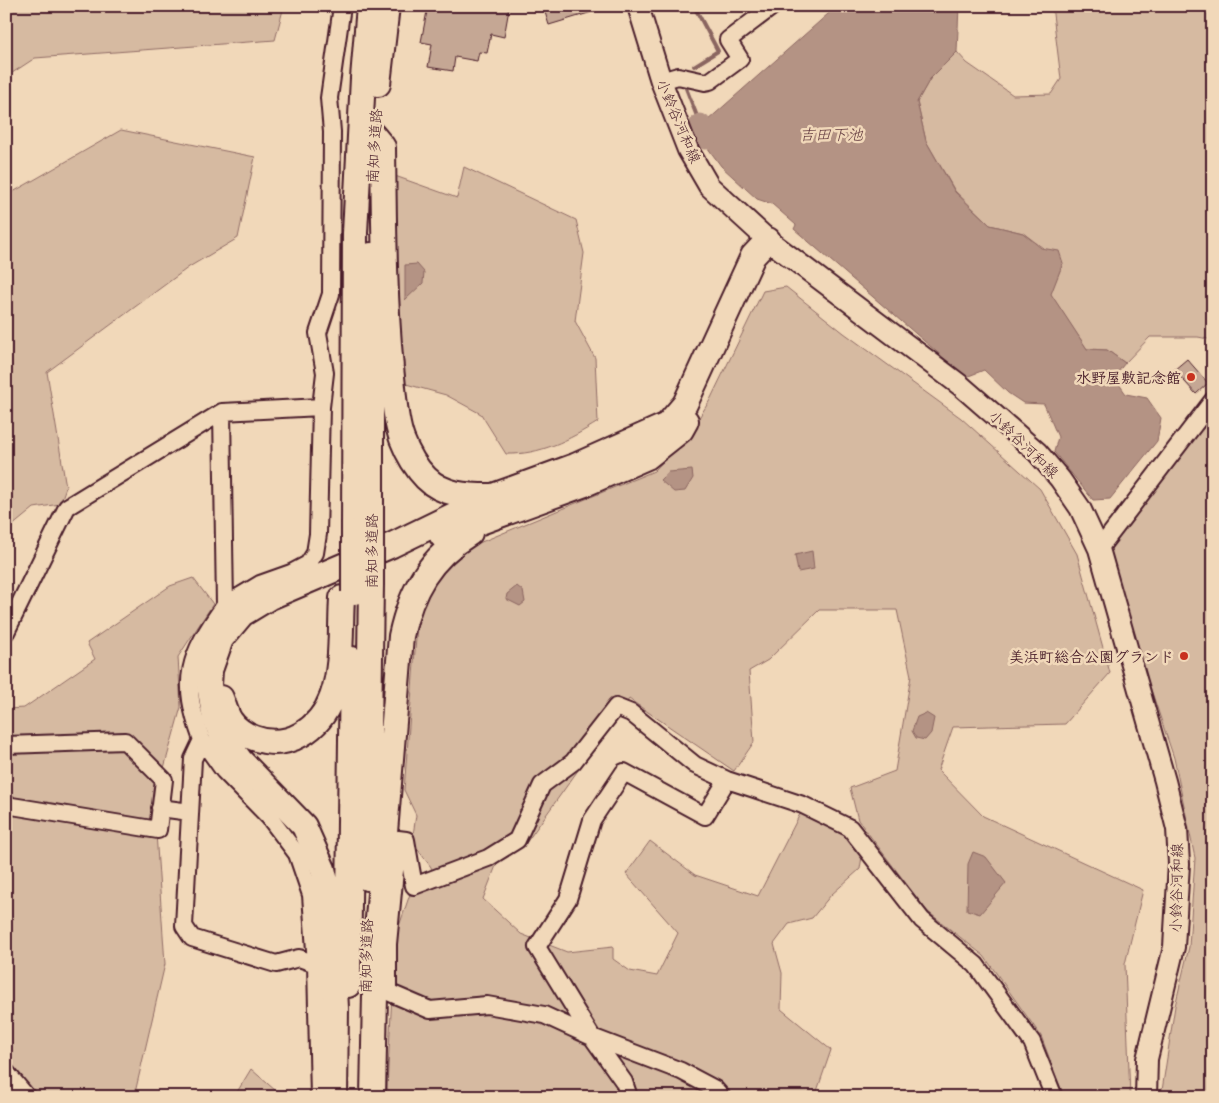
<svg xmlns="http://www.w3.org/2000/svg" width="1219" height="1103" viewBox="0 0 1219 1103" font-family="Delius,'Klee One',sans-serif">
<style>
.green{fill:#d6baa1;stroke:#906c66}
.water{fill:#b49384;stroke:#8a6560}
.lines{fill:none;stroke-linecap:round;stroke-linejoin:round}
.stream{stroke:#8a6560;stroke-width:4}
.river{stroke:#b49384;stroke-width:21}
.building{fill:#c5a794;stroke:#4a1f2b}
.minor-casing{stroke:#4a1f2b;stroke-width:20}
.major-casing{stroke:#4a1f2b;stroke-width:24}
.highway-casing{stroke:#4a1f2b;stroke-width:28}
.minor{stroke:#f1d8b9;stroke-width:16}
.major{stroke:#f1d8b9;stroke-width:20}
.highway{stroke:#f1d8b9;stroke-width:24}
.highway-bridge-casing{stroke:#4a1f2b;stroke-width:28;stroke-linecap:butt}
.highway-bridge{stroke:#f1d8b9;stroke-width:24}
.poi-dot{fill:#c8321e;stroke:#f1d8b9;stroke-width:2}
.labels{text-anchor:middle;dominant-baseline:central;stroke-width:5;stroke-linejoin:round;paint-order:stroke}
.street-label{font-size:15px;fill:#4a1f2b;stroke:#f1d8b9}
.poi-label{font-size:15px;font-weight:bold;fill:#4a1f2b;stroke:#f1d8b9;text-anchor:end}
.water-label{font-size:16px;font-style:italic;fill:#643c41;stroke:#f1d8b9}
</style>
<rect width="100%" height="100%" fill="#f1d8b9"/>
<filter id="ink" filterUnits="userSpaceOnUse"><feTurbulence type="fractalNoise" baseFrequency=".02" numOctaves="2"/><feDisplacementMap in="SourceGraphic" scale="10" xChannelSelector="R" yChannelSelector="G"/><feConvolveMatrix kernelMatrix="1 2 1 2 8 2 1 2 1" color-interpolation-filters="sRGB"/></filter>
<g filter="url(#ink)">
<path class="green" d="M6,6H284L275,40L35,58L6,77Z
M1052,6H1213V340L1198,337H1150L1125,363L1107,350L1087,349L1050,294L1063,263L1023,233L990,225L955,191L926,141L917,102L930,79L957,52L967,63L1013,95L1051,94L1061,79Z
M121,130L255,157L238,238L189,267L47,372L66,487L60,504L34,508L6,531V196Z
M464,167L576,220L584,253L575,321L595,358L598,422C569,440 540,455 506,454L481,414L446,395L406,384L396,366L395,176L457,198Z
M786,287L844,333L961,418L1040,489L1077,554L1110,673L1065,724L953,727L938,770L983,816L1143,890L1125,964L1130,1097H1064L1041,1036L984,956L927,911L858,820L850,788L895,771L911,676L897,610H819L768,660L749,671L754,742L734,771L629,699L526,843L497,863L483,899L521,934L567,952L613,947V959L630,971L657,976L678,933L626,874L650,841L695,875L758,896L801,812L843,832L863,850L860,869L831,895L812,918L789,924L774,944L782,973L781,1009L831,1050L815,1097H393L387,1088L395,938L410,894L435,885L431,867L412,842L416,815L404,790L417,626L427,593L444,571L474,545L654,471L687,437L710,400L763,291Z
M1213,409V1097H1161L1175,1006L1189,947L1195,858L1174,758L1105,553Z
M193,578L213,604L178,657L181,707L154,804L165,964L134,1097H6V709L24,708L95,659L87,643L170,586Z
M251,1069L276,1091L275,1097H234Z"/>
<path class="water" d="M837,6H959L957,52L930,79L917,102L926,141L955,192L990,225L1023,233L1041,248L1059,251L1063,263L1051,294L1087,349L1107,350L1125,363L1114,377L1126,394L1147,398L1161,418L1157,441L1110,499L1093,500L1054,452L1058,437L1044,404L1023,403L1008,393L984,370L966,377L794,229L796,225L772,204L757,199L721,166L702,140L709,137L707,121Z
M417,264L424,272L423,283L405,300V265Z
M692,470L693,478L685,491L674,492L660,480L668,472Z
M812,551L814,569L798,572L795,555Z
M517,586L523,591L525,602L520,606L506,599L507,594Z
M926,713L934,718L931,733L925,740L916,738L912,731L917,717Z
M973,852L986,857L1006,883L980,914L967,910L968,864Z"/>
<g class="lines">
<path class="stream" d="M694,66L718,51L694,6
M684,83L700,124"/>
<path class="river" d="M700,124L706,139"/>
</g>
<path class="building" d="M428,6H492L509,9L504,37L491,34L487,53L479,52L477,61L455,57L453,71L428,67L432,44L421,42Z
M543,6H601L602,9L549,25Z
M1187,359L1208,383L1196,394L1174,370Z"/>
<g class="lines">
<defs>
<path id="minor" d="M661,81L678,76L705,82L710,81L740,59L728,40L773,6
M222,412L225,605C188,656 180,680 202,740L193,759L184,926L192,938L276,964L299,958L316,964
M1099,549L1213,400
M225,605L260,584L291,573L308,564L315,553L318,534L321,407
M6,632L67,507L222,412L321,407L325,373L318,333L331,294L332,132L329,98L342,6
M202,740L224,771L269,817L297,854L311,895L316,964L319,1097
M6,745L125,741L164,780L158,830L6,805
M160,808L190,812
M6,1072L27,1097
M629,1097L624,1082L592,1037L537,947L568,899L592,820L624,772L705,816L727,780
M722,1097L715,1089L681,1071L592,1037L544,1015L487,1005L430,1010L388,992V944L398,839L406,840L414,886L488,858L517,840L542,785L573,762L616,707L631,713L695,765L727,780L803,805L850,828L922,920L976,965L1032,1042L1054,1097"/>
<path id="major" d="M638,6L661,81L688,150L709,186L768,240L960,385L1037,452L1060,479L1080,508L1099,549L1165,781L1177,829L1179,864L1174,947L1147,1059L1146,1097"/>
<path id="highway" d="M378,84L387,6
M373,135L383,147C384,221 384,295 391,368C394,391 394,417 402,439C407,452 416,468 426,478C443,495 467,496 490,496
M371,527V255
M354,532L355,233L363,78L369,6
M442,536L585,484L647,457L681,430L686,421
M221,698C224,705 226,714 230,720C235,728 245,735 254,738C288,751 320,729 332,697C343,667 340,629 342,598
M367,878L371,584
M348,985L352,659
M335,1097L336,1008L330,898L323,869L304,826L240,760L222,736L215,719L209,685L210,670L221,639L242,614L270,597L392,545L493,496L575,466L667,425L685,404L753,256L768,240
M373,1097L376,943L401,636C411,591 429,558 470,533"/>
</defs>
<use href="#minor" class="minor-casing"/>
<use href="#major" class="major-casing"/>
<use href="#highway" class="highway-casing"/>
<use href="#minor" class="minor"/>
<use href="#major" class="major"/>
<use href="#highway" class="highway"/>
<defs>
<path id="highway-bridge" d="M354,532V592
M371,584V527"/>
</defs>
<use href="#highway-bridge" class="highway-bridge-casing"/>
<use href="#highway-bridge" class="highway-bridge"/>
</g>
</g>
<g class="poi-dot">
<circle cx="1191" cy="377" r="5"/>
<circle cx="1184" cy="656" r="5"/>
</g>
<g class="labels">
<g class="street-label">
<text transform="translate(679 121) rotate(67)">小鈴谷河和線</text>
<text transform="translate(374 146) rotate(-87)">南知多道路</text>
<text transform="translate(1024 444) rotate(44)">小鈴谷河和線</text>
<text transform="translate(371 551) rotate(-90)">南知多道路</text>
<text transform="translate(1176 888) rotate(-89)">小鈴谷河和線</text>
<text transform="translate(366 956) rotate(-89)">南知多道路</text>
</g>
<g class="poi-label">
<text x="1181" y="377">水野屋敷記念館</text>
<text x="1174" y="656">美浜町総合公園グランド</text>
</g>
<g class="water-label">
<text x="831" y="134">吉田下池</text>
</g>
</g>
<rect width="1219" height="1103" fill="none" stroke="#f1d8b9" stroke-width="25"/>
<rect x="12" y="12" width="1194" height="1078" fill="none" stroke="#4a1f2b" stroke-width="2" filter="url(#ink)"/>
</svg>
